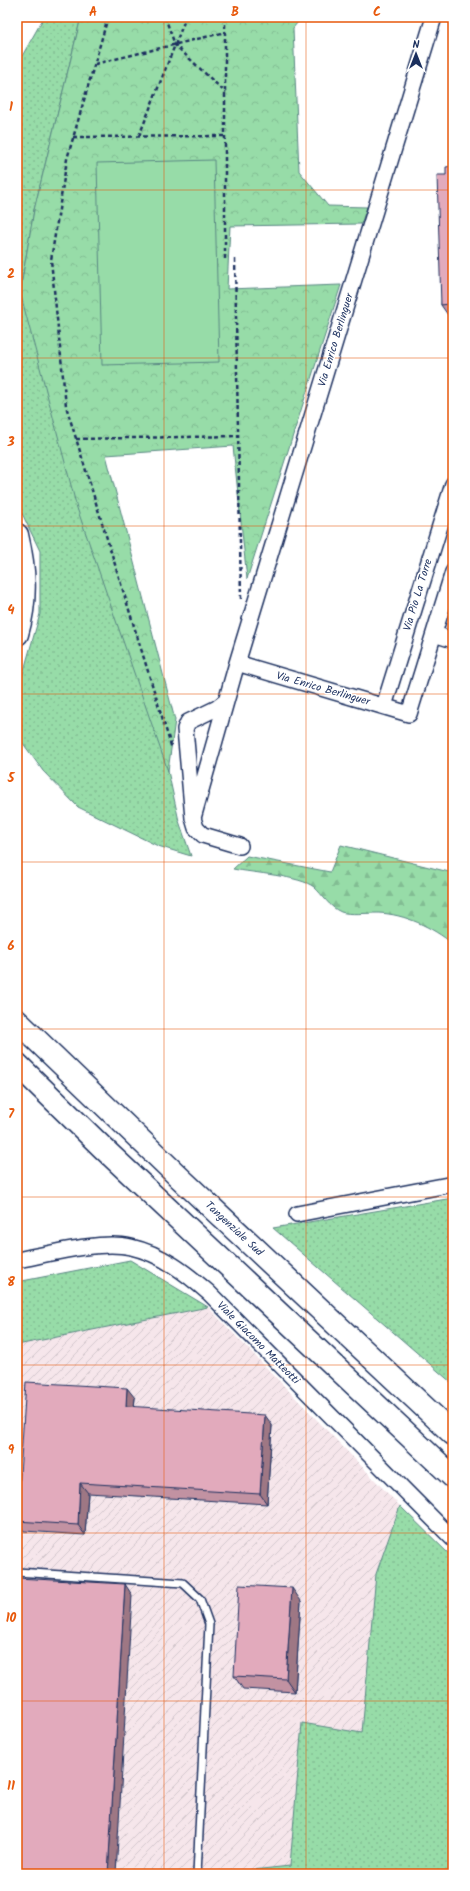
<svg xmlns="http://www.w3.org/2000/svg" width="470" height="1891" viewBox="0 0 470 1891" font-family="Kalam,sans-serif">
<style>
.industrial{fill:url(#industrial-furrows)}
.grass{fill:url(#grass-dots);stroke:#598683}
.forest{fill:url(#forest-firs);stroke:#598683}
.park{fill:url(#park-crowns);stroke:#598683}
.garden{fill:#97dca8;stroke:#598683}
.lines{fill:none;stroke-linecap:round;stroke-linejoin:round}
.lane-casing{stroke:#1b2f5e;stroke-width:10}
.street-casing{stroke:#1b2f5e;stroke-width:18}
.highway-casing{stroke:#1b2f5e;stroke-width:25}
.path{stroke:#1b2f5e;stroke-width:2.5;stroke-dasharray:4 3;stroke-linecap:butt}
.lane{stroke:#fff;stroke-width:7}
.street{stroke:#fff;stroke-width:15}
.highway{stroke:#fff;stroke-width:22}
.wall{fill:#c292a2;stroke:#1b2f5e}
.shaded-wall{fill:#9e7784;stroke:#1b2f5e}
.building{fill:#e2aabc;stroke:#1b2f5e}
.grid{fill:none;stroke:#e8590c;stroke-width:1;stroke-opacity:0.55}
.labels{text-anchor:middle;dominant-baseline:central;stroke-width:3;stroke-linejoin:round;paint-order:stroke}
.street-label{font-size:11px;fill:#1b2f5e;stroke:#fff}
.neatline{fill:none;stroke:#e8590c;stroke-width:1.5}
.grid-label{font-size:13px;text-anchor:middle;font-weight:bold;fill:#e8590c}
</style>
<defs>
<pattern id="industrial-furrows" width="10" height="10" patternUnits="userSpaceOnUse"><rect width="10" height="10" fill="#f6e6eb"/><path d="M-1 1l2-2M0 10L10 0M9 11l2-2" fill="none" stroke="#d2c6cc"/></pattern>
<pattern id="grass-dots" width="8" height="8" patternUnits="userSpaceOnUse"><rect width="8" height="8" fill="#97dca8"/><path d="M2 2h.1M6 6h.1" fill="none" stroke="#82bd93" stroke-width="1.8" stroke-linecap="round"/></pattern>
<pattern id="forest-firs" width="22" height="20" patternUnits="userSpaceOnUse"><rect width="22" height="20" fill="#97dca8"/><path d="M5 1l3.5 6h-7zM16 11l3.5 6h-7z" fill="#82bd93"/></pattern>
<pattern id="park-crowns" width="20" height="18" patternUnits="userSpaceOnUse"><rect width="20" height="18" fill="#97dca8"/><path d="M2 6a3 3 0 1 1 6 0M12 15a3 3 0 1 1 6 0" fill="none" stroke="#82bd93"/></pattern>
</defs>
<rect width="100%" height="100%" fill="#fff"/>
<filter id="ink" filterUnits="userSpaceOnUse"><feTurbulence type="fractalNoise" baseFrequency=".025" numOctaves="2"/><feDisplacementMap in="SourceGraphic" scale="8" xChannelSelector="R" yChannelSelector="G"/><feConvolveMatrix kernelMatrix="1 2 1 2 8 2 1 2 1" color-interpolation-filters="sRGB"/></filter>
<g filter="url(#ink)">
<path class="industrial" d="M130,1260L208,1307L400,1506L453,1558V1874H17V1282Z"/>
<path class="grass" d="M44,17H81L34,210L20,292L168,771L179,821L191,856L158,846L78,807L43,771L17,735V684L22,677L40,614V551L17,503V65Z
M453,1198V1384L273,1228Z
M130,1260L208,1307L17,1345V1282Z
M400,1506L453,1558V1874H243V1871L290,1866L302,1723L362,1733L376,1574Z"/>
<path class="forest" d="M341,845L453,873V944C432,927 405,914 378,913C368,913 349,915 341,912C329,907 323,895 314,887C300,876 253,873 233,869L247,856L330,872Z"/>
<path class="park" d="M81,17H302L293,28L299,171L328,206L367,207L361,224L230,226L227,289L341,285L247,579L233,446L106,455L175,720L168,771L77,508L20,292L34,210Z"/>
<path class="garden" d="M214,160L219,362L102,365L97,163Z"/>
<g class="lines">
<defs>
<path id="lane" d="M17,1572L183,1583L200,1599L209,1624L197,1874"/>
<path id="street" d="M434,634L453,640
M237,663L409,714L453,572
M226,701L217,708L188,722L185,729L193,818L196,828L203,835L240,846
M384,706L453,484
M193,818L237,663L434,17
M297,1214L453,1184
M17,1260C49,1254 100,1240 131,1247C162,1254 186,1273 209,1293L453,1539"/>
<path id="highway" d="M17,535C25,569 27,600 17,634
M17,1021L180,1178L453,1434
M17,1064L103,1148L453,1477"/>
</defs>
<use href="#lane" class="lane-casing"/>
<use href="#street" class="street-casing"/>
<use href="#highway" class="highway-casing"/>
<path class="path" d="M108,17L67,159L51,260L66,406L172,749
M165,17L175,45L226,93
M95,64L226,32
M139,136L186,17
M73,137L226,136
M225,259V17
M235,259L241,599
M76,439L238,436"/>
<use href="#lane" class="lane"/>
<use href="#street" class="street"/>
<use href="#highway" class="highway"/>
</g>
<path class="wall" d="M453,166V319L452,318H450L441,305Z
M135,1398L134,1407L272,1425L267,1504L88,1493L85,1535L24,1531L17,1521Z
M301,1601L295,1692L243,1689L234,1676Z"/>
<path class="shaded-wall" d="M127,1388L135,1398L133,1417L126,1406Z
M265,1415L272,1425L267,1504L260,1494Z
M80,1483L88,1493L85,1535L78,1525Z
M125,1584L132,1595L116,1874H108Z
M292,1588L301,1601L295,1692L286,1679Z"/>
<path class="building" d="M453,166V313H449V304L441,305L437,175H446V167Z
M26,1382L127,1388L126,1406L265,1415L260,1494L80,1483L78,1525L17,1521Z
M17,1578L125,1584L108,1874H17Z
M239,1585L292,1588L286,1679L234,1676Z"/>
</g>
<path class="grid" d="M164,17V1874M306,17V1874M17,190H453M17,358H453M17,526H453M17,694H453M17,862H453M17,1029H453M17,1197H453M17,1365H453M17,1533H453M17,1701H453"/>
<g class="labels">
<g class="street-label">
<text transform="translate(336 340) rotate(-73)">Via Enrico Berlinguer</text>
<text transform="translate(418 595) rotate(-73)">Via Pio La Torre</text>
<text transform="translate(323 689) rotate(16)">Via Enrico Berlinguer</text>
<text transform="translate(234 1229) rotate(43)">Tangenziale Sud</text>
<text transform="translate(258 1343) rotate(45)">Viale Giacomo Matteotti</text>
</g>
</g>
<rect width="470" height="1891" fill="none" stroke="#fff" stroke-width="44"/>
<g transform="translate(416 54)" stroke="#ffffff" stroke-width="3" paint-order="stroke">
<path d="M0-3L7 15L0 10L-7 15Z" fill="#1b2f5e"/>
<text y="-6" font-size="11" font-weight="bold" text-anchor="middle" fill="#1b2f5e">N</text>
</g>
<rect x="22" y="22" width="426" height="1847" class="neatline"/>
<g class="grid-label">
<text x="93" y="16">A</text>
<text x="235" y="16">B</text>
<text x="377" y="16">C</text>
<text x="11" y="111">1</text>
<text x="11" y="278">2</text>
<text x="11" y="446">3</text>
<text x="11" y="614">4</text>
<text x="11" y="782">5</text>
<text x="11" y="950">6</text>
<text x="11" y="1118">7</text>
<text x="11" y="1286">8</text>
<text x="11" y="1454">9</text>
<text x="11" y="1622">10</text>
<text x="11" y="1790">11</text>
</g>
</svg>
